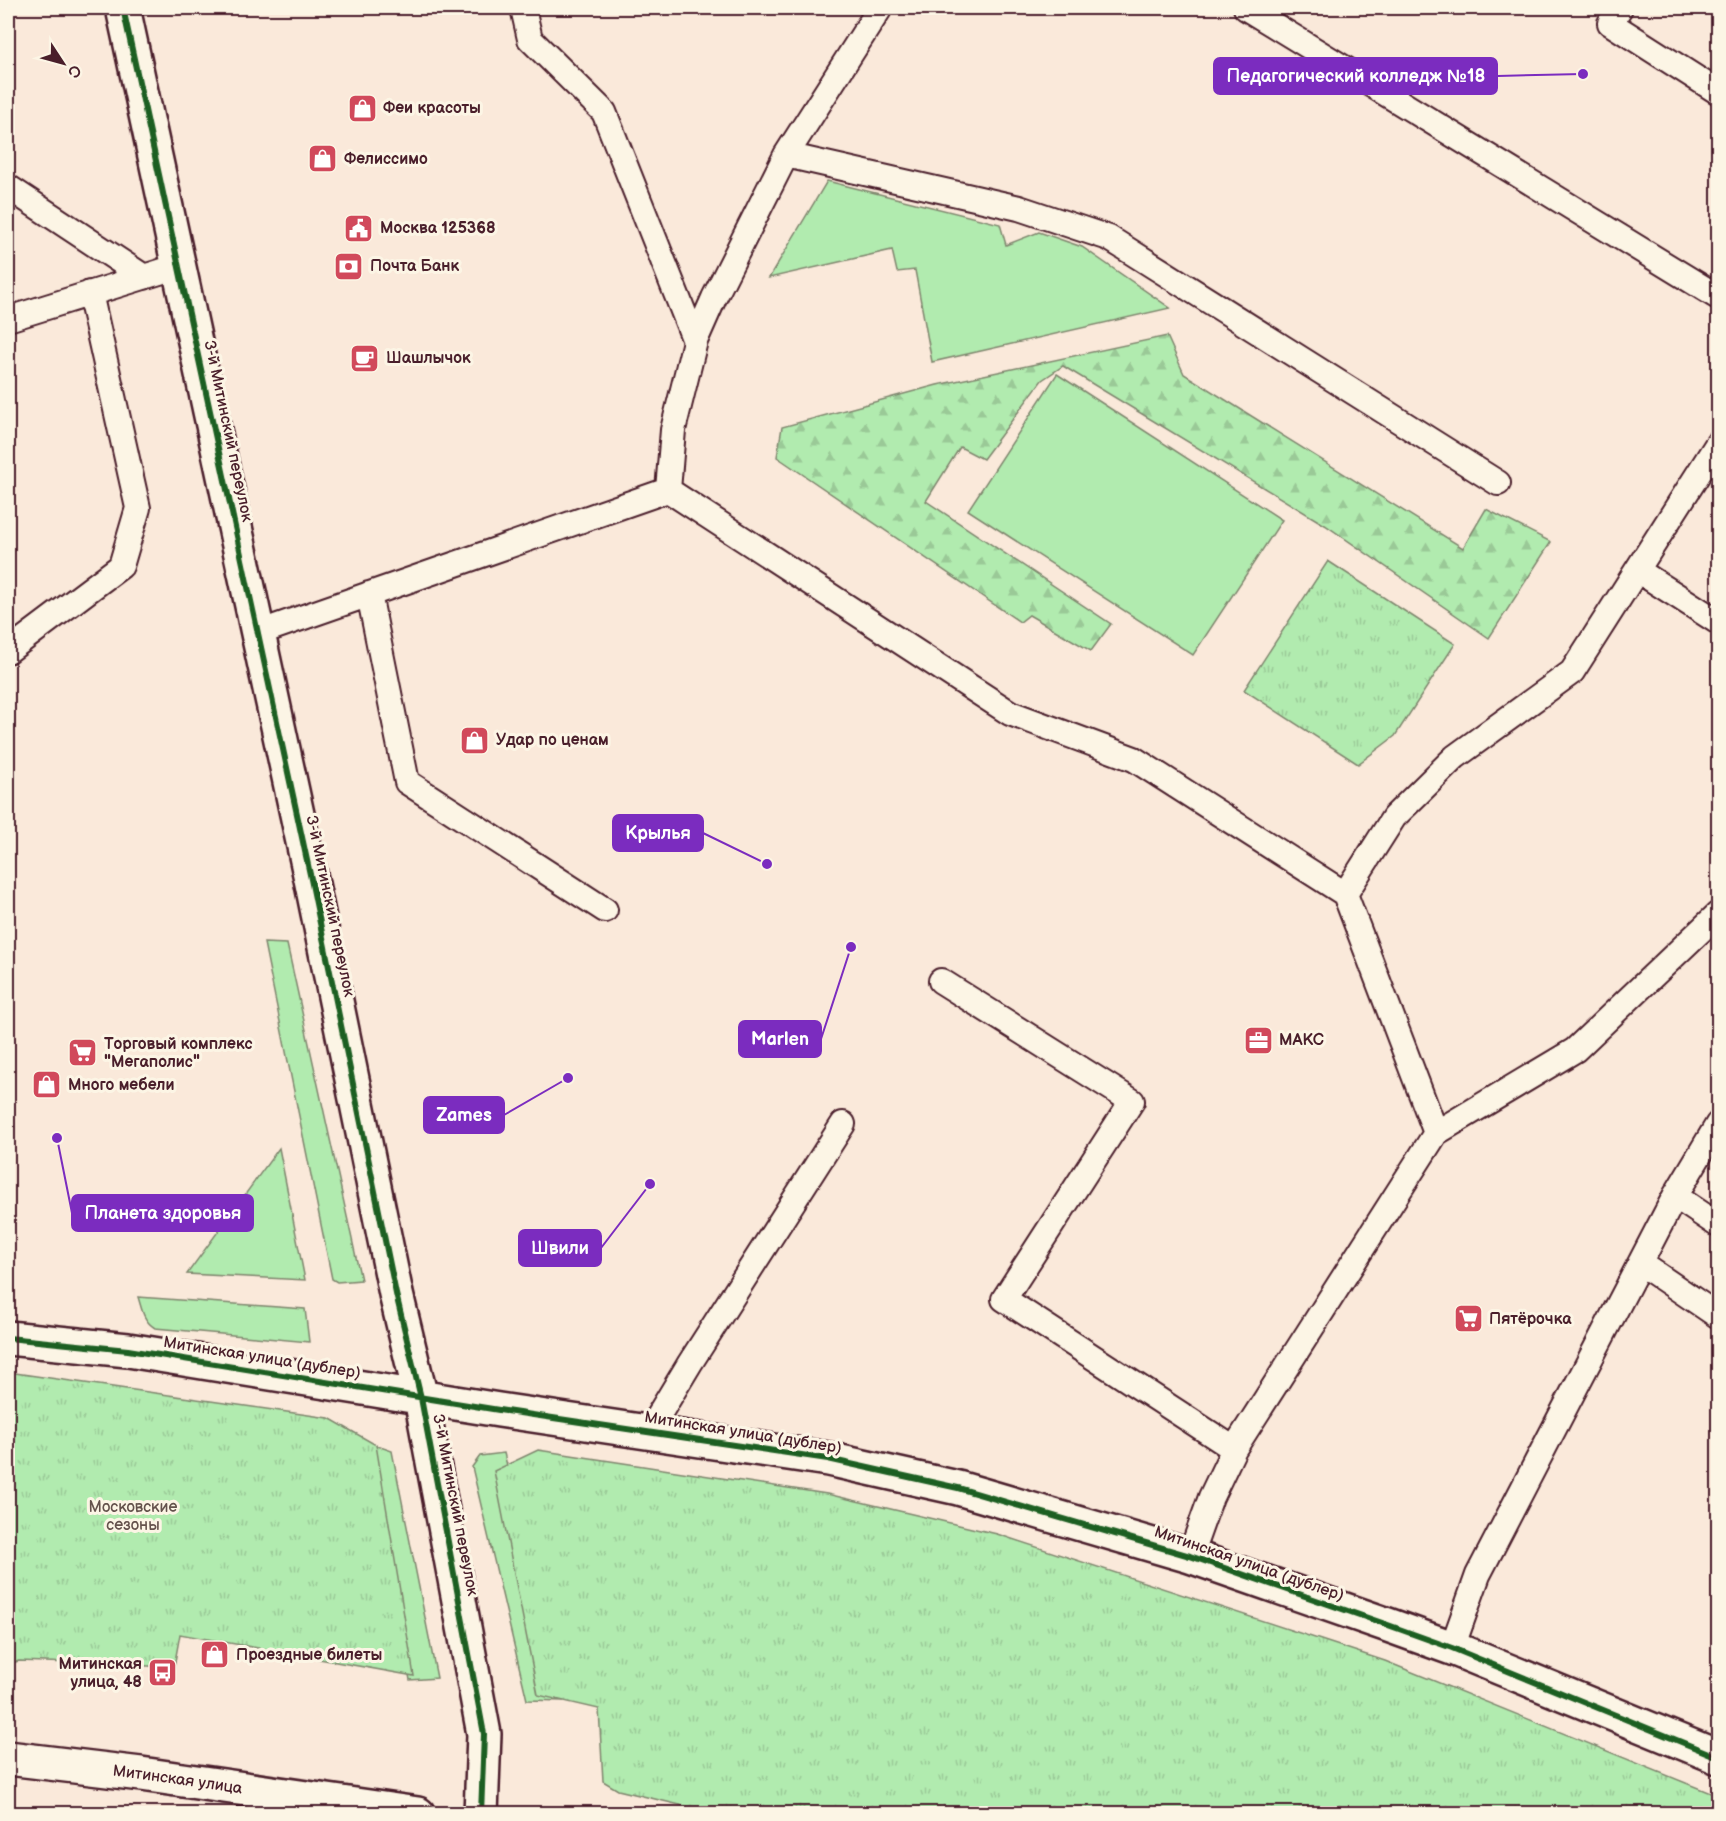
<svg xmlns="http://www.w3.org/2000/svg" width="1726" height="1821" viewBox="0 0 1726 1821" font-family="'Balsamiq Sans',sans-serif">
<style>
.grass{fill:#b1ebaf;stroke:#7e856d;stroke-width:1.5}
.forest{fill:url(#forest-firs);stroke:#7e856d;stroke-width:1.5}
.park{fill:url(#park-tufts);stroke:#7e856d;stroke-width:1.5}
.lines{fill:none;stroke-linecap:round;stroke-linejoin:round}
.service-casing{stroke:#4a1f2b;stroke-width:28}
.minor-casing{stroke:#4a1f2b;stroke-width:38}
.secondary-casing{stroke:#4a1f2b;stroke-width:38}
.service{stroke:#fcf5e5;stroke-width:24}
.minor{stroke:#fcf5e5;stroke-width:33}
.secondary{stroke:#fcf5e5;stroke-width:33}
.cycleway-casing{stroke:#fcf5e5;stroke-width:10}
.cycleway{stroke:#1b5e20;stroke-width:6}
.labels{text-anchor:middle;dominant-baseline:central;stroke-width:6;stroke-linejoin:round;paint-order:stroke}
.poi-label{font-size:16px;font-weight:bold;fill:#4a1f2b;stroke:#fcf5e5;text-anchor:start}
.street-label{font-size:16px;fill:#4a1f2b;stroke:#fcf5e5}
.park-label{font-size:16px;fill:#64524c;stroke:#fcf5e5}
.leader{fill:none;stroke:#7b2cbf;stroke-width:2}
.callout-dot{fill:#7b2cbf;stroke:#fcf5e5;stroke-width:2}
.callout{fill:#7b2cbf;stroke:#7b2cbf;stroke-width:2}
.callout-label{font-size:18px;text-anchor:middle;font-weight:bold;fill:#fff}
</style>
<defs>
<pattern id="forest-firs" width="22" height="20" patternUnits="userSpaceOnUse" patternTransform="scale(1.5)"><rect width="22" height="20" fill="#b1ebaf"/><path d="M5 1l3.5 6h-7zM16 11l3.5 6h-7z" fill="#9ac997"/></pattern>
<pattern id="park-tufts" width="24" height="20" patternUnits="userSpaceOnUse" patternTransform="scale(1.5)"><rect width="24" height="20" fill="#b1ebaf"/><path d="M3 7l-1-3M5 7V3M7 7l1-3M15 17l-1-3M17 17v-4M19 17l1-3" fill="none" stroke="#9ac997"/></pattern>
</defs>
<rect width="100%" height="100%" fill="#fae9da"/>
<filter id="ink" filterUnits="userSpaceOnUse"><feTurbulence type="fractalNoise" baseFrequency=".0167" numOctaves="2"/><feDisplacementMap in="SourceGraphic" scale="12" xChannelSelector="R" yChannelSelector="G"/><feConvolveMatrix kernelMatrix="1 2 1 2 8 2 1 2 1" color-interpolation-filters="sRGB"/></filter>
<g filter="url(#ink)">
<path class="grass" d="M827,181L1000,224L1006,245L1039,232L1082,247L1170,308L932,362L915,270L897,272L892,250L769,278Z
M1057,374L1282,520L1193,655L968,510Z
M264,943L287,944L361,1280L337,1282L332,1279Z
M279,1148L305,1280L187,1274Z
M138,1297L305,1309L309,1342L155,1328C143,1321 142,1309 138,1297Z
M363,1441L392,1451L437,1678L410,1680Z
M504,1453L563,1701L527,1700L472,1467L480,1456Z"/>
<path class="forest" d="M1167,336L1184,374L1463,548L1486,509L1551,542L1489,638L1325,525L1063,366L1042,380L983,459L960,447L926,501L1111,624L1091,651L1029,615L1020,622L777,457L782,427L937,385Z"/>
<path class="park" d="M1328,561L1455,644L1395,736L1358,764L1244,690Z
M8,1372L329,1418L376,1445L414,1676L180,1634L174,1667L19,1661L8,1664Z
M538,1450L827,1494L997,1534L1385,1661L1718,1796V1813L717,1814L618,1790L603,1781L599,1709L538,1695L494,1471Z"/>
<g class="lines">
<defs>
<path id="service" d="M523,8L530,39L604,112L695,341
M1246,8L1718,297
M1620,8L1610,23L1718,92
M786,155L1019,208L1109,238L1498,483
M8,187L144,277
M8,319L179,266
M668,490L1010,713L1134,759L1345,894L1436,1133L1234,1449L1211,1497L1190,1556
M668,490L673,430L695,341L714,298L786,155L880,8
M1637,570L1718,622
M369,594L407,782L605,910
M258,633L668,490
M8,651L121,566L138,508L90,293
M1345,894L1394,817L1455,757L1572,672L1718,443
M941,981L1132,1101L1004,1299L1234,1449
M1436,1133L1575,1050L1718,914
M1675,1196L1718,1225
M1640,1263L1718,1316
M649,1431L690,1363L843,1124
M1452,1648L1478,1575L1675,1196L1718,1124"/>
<path id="minor" d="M123,8L311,879L396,1294L421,1398L484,1734L481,1814
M8,1338L128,1350L499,1410L828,1459L958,1488L1190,1556L1388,1625L1452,1648L1718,1757"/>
<g id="secondary">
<path id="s1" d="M8,1758L141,1774L418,1814"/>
</g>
</defs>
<use href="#service" class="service-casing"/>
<use href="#minor" class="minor-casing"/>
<use href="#secondary" class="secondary-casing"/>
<use href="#service" class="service"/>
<use href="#minor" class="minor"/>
<use href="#secondary" class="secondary"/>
<defs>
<path id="cycleway" d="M123,8L311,879L396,1294L421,1398L484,1734L481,1814
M8,1338L128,1350L499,1410L828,1459L958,1488L1190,1556L1388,1625L1452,1648L1718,1757"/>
</defs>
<use href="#cycleway" class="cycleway-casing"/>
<use href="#cycleway" class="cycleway"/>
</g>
</g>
<defs>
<symbol id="shop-square" viewBox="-11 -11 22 22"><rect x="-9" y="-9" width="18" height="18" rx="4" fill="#d1495b" stroke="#fcf5e5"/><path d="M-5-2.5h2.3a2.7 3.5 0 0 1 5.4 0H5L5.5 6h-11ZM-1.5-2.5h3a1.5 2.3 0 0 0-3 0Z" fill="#fff"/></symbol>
<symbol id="civic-square" viewBox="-11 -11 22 22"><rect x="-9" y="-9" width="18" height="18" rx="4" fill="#d1495b" stroke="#fcf5e5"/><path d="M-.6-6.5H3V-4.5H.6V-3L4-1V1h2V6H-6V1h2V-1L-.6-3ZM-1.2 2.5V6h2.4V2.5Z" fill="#fff"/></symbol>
<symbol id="bank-square" viewBox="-11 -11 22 22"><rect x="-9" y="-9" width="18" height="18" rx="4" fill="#d1495b" stroke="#fcf5e5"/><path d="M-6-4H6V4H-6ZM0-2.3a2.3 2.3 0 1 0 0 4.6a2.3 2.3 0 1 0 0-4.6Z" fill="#fff"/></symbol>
<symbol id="cafe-square" viewBox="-11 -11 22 22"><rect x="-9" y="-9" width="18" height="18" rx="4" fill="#d1495b" stroke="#fcf5e5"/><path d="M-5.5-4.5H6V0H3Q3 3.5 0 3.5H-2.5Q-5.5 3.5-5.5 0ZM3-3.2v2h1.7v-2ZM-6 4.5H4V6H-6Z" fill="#fff"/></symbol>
<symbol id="office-square" viewBox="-11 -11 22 22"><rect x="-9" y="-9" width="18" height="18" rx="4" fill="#d1495b" stroke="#fcf5e5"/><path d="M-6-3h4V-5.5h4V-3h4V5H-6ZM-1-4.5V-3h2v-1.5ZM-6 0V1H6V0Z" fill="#fff"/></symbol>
<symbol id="supermarket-square" viewBox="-11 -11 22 22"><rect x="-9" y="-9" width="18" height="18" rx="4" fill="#d1495b" stroke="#fcf5e5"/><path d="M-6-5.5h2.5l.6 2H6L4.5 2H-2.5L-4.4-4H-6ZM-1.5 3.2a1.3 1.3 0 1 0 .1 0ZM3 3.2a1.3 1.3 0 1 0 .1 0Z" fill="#fff"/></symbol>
<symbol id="bus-square" viewBox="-11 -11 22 22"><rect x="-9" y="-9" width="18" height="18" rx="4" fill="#d1495b" stroke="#fcf5e5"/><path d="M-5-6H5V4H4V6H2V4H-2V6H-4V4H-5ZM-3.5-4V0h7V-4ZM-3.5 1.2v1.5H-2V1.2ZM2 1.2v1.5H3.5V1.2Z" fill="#fff"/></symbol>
</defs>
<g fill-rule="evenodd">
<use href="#shop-square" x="346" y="92" width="33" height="33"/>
<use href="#shop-square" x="306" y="142" width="33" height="33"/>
<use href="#civic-square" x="342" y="212" width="33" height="33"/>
<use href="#bank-square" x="332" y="250" width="33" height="33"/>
<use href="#cafe-square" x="348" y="342" width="33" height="33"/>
<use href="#shop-square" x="458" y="724" width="33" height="33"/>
<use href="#office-square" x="1242" y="1024" width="33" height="33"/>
<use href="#supermarket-square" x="66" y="1036" width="33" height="33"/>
<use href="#shop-square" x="30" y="1068" width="33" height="33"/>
<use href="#supermarket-square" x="1452" y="1302" width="33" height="33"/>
<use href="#shop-square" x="198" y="1638" width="33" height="33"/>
<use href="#bus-square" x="146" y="1656" width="33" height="33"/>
</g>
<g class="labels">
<g class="poi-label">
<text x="383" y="108">Феи красоты</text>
<text x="344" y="159">Фелиссимо</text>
<text x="380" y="228">Москва 125368</text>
<text x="370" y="266">Почта Банк</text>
<text x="386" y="358">Шашлычок</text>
<text x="496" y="740">Удар по ценам</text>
<text x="1279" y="1040">МАКС</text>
<text x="104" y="1044">Торговый комплекс<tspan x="104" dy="18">"Мегаполис"</tspan></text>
<text x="68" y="1085">Много мебели</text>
<text x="1489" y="1319">Пятёрочка</text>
<text x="236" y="1655">Проездные билеты</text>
<text x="142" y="1664" text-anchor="end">Митинская<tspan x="142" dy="18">улица, 48</tspan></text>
</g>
<g class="street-label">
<text transform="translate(228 431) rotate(78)">3-й Митинский переулок</text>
<text transform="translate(330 906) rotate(78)">3-й Митинский переулок</text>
<text transform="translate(262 1358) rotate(9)">Митинская улица (дублер)</text>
<text transform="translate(743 1433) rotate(9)">Митинская улица (дублер)</text>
<text transform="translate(455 1505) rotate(79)">3-й Митинский переулок</text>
<text transform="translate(1249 1564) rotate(19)">Митинская улица (дублер)</text>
<text stroke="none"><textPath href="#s1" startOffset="171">Митинская улица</textPath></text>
</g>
<g class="park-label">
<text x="133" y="1507">Московские<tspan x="133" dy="18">сезоны</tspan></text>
</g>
</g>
<path class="leader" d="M1583 74L1497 76M767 864L703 833M851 947L821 1039M568 1078L504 1115M57 1138L72 1213M650 1184L601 1248"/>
<g class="callout-dot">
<circle cx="1583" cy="74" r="6"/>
<circle cx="767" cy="864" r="6"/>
<circle cx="851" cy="947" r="6"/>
<circle cx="568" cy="1078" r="6"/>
<circle cx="57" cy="1138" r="6"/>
<circle cx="650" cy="1184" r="6"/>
</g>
<g class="callout">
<rect x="1214" y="58" width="283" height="36" rx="6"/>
<rect x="613" y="815" width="90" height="36" rx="6"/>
<rect x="739" y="1021" width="82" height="36" rx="6"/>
<rect x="424" y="1097" width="80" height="36" rx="6"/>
<rect x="72" y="1195" width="181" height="36" rx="6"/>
<rect x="519" y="1230" width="82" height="36" rx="6"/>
</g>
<g class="callout-label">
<text x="1356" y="82">Педагогический колледж №18</text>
<text x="658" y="839">Крылья</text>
<text x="780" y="1045">Marlen</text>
<text x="464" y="1121">Zames</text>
<text x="163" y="1219">Планета здоровья</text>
<text x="560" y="1254">Швили</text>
</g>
<rect width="1726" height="1821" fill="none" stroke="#fcf5e5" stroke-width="30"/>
<rect x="15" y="15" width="1696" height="1791" fill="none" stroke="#4a1f2b" stroke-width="2" filter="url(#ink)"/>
<g transform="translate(63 63) rotate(126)" stroke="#fcf5e5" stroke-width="4.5" paint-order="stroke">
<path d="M0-4.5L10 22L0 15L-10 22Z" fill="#4a1f2b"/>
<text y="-9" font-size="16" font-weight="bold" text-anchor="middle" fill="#4a1f2b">С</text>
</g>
</svg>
